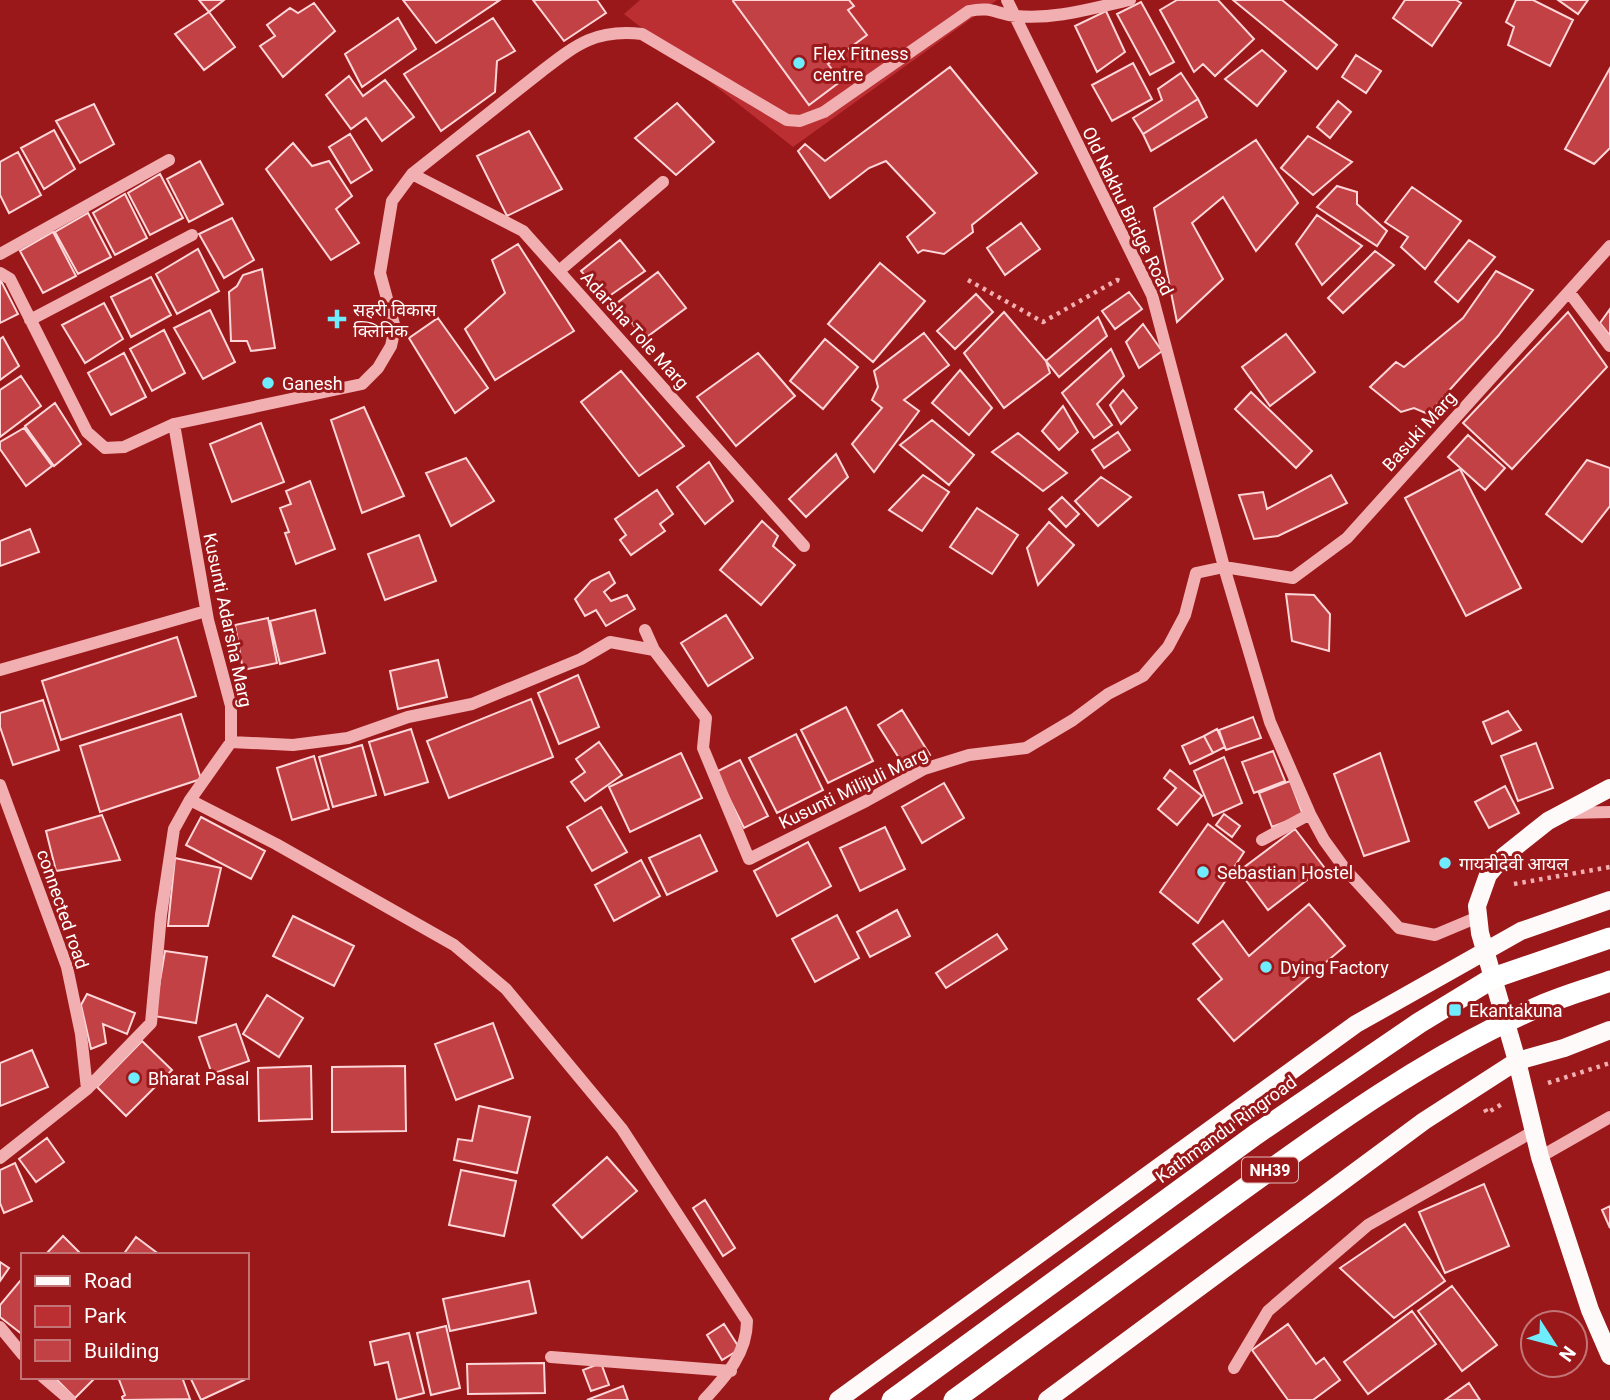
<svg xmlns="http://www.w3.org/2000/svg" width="1610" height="1400" viewBox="0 0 1610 1400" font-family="Roboto,'Noto Sans Devanagari',sans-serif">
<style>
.green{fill:#bb2f33}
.building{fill:#c24144;stroke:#fcd6d8;stroke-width:2}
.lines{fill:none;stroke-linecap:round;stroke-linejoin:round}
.path{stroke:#f2afb1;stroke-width:4.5;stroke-dasharray:3.5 5;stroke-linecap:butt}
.minor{stroke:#f2afb1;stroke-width:12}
.major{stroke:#fffafa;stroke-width:18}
.highway{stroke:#fff;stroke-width:21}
.poi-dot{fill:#70ecff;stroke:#9b181a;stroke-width:2.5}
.labels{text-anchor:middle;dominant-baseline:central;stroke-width:6;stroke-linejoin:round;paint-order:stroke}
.shield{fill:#9b181a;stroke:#e1baba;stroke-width:2}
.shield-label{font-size:16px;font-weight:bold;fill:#fff}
.poi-label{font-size:18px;fill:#fff;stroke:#9b181a;text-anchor:start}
.street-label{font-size:18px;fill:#fff;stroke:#9b181a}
</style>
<rect width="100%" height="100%" fill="#9b181a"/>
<path class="green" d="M640,0H997L793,147L624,14Z"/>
<path class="building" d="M199,0H224L209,12Z
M403,0H500L436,43Z
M533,0H597L606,13L564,41Z
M734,0H849L854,6L848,10L867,35L828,64L841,81L809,105L733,1Z
M1177,0H1218L1254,39L1215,76L1203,64L1194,72L1160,10Z
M1233,0H1282L1337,45L1317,69Z
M1405,0H1456L1461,3L1432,46L1393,18Z
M1516,0H1533L1573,20L1550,66L1508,45L1514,27L1506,22Z
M1558,0H1588L1578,14Z
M1141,2L1174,62L1150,75L1117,14Z
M314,3L335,31L283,77L260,46L275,36L267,25L290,8L298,13Z
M1106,11L1125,52L1097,72L1075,26Z
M209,12L235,47L204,70L175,34Z
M398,18L416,49L362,87L345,54Z
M493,18L515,51L497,61L495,92L441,131L404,74Z
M1262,50L1286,71L1257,106L1225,79Z
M1356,55L1381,71L1366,93L1342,77Z
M1133,63L1152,99L1112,121L1092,85Z
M950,67L1037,173L972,225L973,232L944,254L923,250L918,253L907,237L935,213L886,161L869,168L830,198L798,151L805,144L825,161Z
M1610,68V148L1594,164L1565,149Z
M1181,73L1198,99L1143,134L1133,118L1162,100L1158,89Z
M349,76L363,96L385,80L414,117L382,141L366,118L351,129L326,95Z
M1198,99L1207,117L1151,151L1143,134Z
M1338,101L1351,112L1330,138L1317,127Z
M677,103L714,142L676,175L635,138Z
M94,104L114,144L80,163L56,121Z
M54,130L75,169L44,189L21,148Z
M529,131L562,189L507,216L477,156Z
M350,134L372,170L351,183L329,147Z
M1308,136L1352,162L1313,195L1281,168Z
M1256,140L1298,203L1256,251L1223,197L1192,223L1223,279L1177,322L1154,208Z
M293,143L312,166L329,161L352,196L336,209L359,243L331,260L266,169Z
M18,152L41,195L9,213L0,195V162Z
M200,161L223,204L189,222L167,179Z
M160,174L183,218L150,235L128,193Z
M1337,186L1357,192V204L1387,231L1377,246L1317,207Z
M1412,187L1461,221L1425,269L1401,247L1408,237L1385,222Z
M125,194L147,238L115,255L93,213Z
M88,213L111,257L78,274L55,232Z
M1317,215L1362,246L1322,285L1296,244Z
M232,218L254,260L224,278L199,234Z
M1021,223L1040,249L1005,275L987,248Z
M53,232L76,276L43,293L20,251Z
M620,240L645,271L605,299L581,271Z
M1469,240L1495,257L1458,302L1435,282Z
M518,244L574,331L495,380L465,329L505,293L492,260Z
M198,249L219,291L177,314L156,274Z
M1375,251L1394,265L1343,313L1328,298Z
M880,263L925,301L873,362L828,324Z
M262,269L275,348L251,351L247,341H231L229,292L237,286L243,275Z
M1496,271L1533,290L1498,336L1428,414L1414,408L1401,412L1370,387L1396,362L1404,367L1463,318Z
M658,272L686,308L644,339L617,303Z
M151,277L171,315L131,337L111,297Z
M0,279L18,314L0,323Z
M1129,292L1142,309L1115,329L1102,311Z
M976,294L993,312L955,349L937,331Z
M104,303L123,339L85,363L62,325Z
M1610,309V336L1600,323Z
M210,310L235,362L203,379L174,328Z
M1004,312L1046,361L1050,373L1004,408L964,353Z
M1568,312L1607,367L1512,469L1463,423Z
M1098,317L1107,336L1059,377L1046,361Z
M438,318L488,388L455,413L409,338Z
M1143,324L1162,351L1139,368L1126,342Z
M164,330L185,373L152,391L130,349Z
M924,333L949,365L904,400L919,411L874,472L852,444L882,408L872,400L878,387L874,371Z
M1286,334L1315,372L1270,406L1242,367Z
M3,337L19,366L0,380V339Z
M825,339L858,367L823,409L790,381Z
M1111,349L1124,376L1097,404L1112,425L1094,438L1062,393Z
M124,353L146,397L111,415L88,373Z
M758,353L795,396L736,446L697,397Z
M960,370L992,408L969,435L932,403Z
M621,371L684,446L639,476L581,402Z
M21,376L41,406L0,437V390Z
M1123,390L1137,408L1121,424L1110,405Z
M1251,392L1312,451L1296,468L1235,409Z
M55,403L81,444L54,466L25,426Z
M1063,406L1078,432L1059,450L1042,431Z
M364,407L404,496L362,513L331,420Z
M932,420L974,455L949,485L900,445Z
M261,423L284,482L232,502L210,444Z
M24,428L52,466L26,486L0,449V442Z
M1118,432L1130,450L1104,468L1092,450Z
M1018,433L1067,473L1043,491L992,452Z
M1468,435L1505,468L1485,490L1448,457Z
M836,454L848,477L806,517L789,499Z
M466,458L494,501L451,526L426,473Z
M1587,460L1610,468V506L1582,542L1546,514Z
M709,462L733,501L705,524L677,487Z
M1460,469L1521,588L1466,616L1405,498Z
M923,475L949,492L922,531L889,510Z
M1331,475L1347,503L1278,536L1254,539L1239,495L1263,492L1267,509Z
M1101,477L1131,497L1098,526L1075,501Z
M310,481L335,549L296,564L285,533L289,532L280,508L291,504L286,491Z
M657,490L673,514L660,524L665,531L631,555L620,540L626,535L615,519Z
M1062,497L1079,514L1066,527L1049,509Z
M977,508L1018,535L992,574L950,547Z
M762,521L778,536L773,546L795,565L761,605L720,570Z
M1049,522L1074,545L1038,585L1027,548Z
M30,529L39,552L0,566V541Z
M419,535L436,581L385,600L368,554Z
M609,572L615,583L604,592L611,601L627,595L635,609L606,626L596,610L585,616L575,599L591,581Z
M1286,594L1314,595L1330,614L1329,651L1292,641Z
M315,610L325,653L280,664L270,621Z
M726,615L753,658L708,686L681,643Z
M268,618L277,663L243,670L235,625Z
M177,637L196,696L61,740L42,681Z
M438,660L447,697L398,709L390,671Z
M578,675L599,727L559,744L538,693Z
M531,699L553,757L449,798L427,741Z
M43,700L59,750L13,765L0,727V713Z
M846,707L873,761L828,783L801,730Z
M902,710L930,755L906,769L878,725Z
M1508,711L1521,730L1492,744L1483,722Z
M181,714L201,779L100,812L80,746Z
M1253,717L1261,738L1226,750L1219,730Z
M411,729L428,782L385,795L369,742Z
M1217,729L1225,747L1213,753L1204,736Z
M796,734L823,790L777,813L749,758Z
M1204,736L1213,753L1190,764L1182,746Z
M599,742L622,775L585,801L571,782L585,772L576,759Z
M1536,743L1553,788L1518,801L1501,756Z
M362,745L376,795L333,807L319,757Z
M1273,751L1285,781L1254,793L1242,762Z
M681,753L702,798L630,832L609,787Z
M1380,753L1409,841L1364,856L1334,774Z
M314,756L329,809L292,820L277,768Z
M1224,757L1242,803L1213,816L1194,771Z
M740,760L768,816L744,828L716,772Z
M1170,770L1202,796L1177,825L1158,809L1176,788L1164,778Z
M1290,781L1303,815L1272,827L1259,793Z
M944,783L964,818L922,843L902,807Z
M1505,786L1519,813L1489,828L1475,802Z
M601,807L627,852L592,871L567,827Z
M1224,814L1240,826L1232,837L1216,825Z
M102,815L120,860L56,871L46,831Z
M201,817L265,851L251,879L186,845Z
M1208,824L1244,852L1198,923L1160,892Z
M885,827L905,869L860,891L840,848Z
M1295,829L1324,867L1268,910L1239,871Z
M700,835L717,871L667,895L649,858Z
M808,842L831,886L777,916L754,871Z
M175,858L221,868L208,926H168Z
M641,860L660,896L614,921L595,885Z
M1309,904L1345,946L1234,1041L1198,999L1222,979L1193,944L1223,921L1249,956Z
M897,910L910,936L870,957L857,932Z
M837,915L859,958L815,982L792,939Z
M293,916L354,946L334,986L273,956Z
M997,934L1007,949L946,988L936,973Z
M165,951L207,957L196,1023L154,1016Z
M87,994L135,1013L127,1034L103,1024L106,1043L91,1049L81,1005Z
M267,995L303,1018L279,1057L243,1034Z
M493,1023L513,1078L456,1100L435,1044Z
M236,1024L249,1061L212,1074L199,1037Z
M142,1041L172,1070L126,1116L97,1087Z
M32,1050L48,1087L0,1106V1063Z
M311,1066L312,1119L259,1121L258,1068Z
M405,1066L406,1131L332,1132V1067Z
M479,1106L530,1117L517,1173L454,1160L458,1139L472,1141Z
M47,1138L64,1162L36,1182L19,1159Z
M607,1157L637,1191L582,1238L553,1205Z
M15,1163L32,1201L4,1213L0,1203V1170Z
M461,1170L516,1181L504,1236L449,1225Z
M1484,1184L1509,1246L1445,1273L1419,1212Z
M705,1200L735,1248L723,1256L693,1208Z
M1610,1206V1228L1602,1210Z
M1405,1224L1445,1281L1394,1318L1340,1268Z
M63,1236L82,1255H45Z
M136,1237L160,1255H123Z
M0,1262L9,1268L0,1281Z
M20,1281L23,1283V1335L0,1317V1305Z
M529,1281L536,1313L450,1331L443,1299Z
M1452,1286L1497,1345L1462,1371L1418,1311Z
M1412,1311L1436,1344L1368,1394L1344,1362Z
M724,1324L740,1349L722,1360L707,1335Z
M1288,1324L1316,1364L1324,1358L1340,1380L1313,1400H1288L1252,1350Z
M446,1326L460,1388L431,1395L417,1333Z
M409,1333L424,1393L397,1400L388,1362L375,1365L370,1342Z
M544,1363L545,1393L468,1394L467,1364Z
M601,1363L609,1385L591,1391L583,1370Z
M54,1377H96L75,1398Z
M118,1377H182L190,1399L123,1400L122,1397L125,1395Z
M190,1377H242L244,1380L201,1400Z
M1469,1383L1480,1400H1445Z
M623,1386L628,1400H587Z"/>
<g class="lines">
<path class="path" d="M968,280L1043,322L1117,280L1120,281
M1514,884L1610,867
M1548,1083L1610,1063
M1485,1109L1487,1113L1502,1104"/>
<path class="minor" d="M1007,0L1152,295L1224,567L1270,722L1310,814L1324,840L1345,869L1399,928L1435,935L1478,917
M412,174L523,231L804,546
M0,254L169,160
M559,271L663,182
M0,273L10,279L87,432L105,448L124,447L174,424L362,384L378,368L391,346L395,328L380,273L392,201L412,174L542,71C577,44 596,29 642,34L787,120L800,121L824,112L969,11C993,6 995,14 1016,16C1054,20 1093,8 1130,0
M1569,292L1610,346
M30,320L192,235
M645,630L654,650L706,718L703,748L749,859L866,801L924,769L969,755L1026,748L1073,720L1108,694L1143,676L1168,647L1185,615L1196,573L1224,567L1293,578L1347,538L1610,246
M0,670L206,611
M231,742L293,745L348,738L408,717L472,704L581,659L610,642L654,650
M0,785L67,967L81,1034L87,1089
M190,800L276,844L454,945L506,989L622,1129L747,1321C747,1354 725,1377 704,1400
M1568,813L1610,812
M1262,840L1310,814
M1540,1157L1610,1117
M0,1158L87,1089L151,1023L161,915L174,829L190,800L231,742V706L208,620L174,424
M0,1327L23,1355
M551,1357L731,1371
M1234,1368L1268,1311L1368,1225L1534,1131
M43,1377L70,1400"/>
<path class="major" d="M1610,788L1548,821L1504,856L1488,875L1477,906L1480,933L1517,1061L1540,1157L1590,1310L1610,1356
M838,1400L1356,1024L1521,931L1610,900
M1047,1400L1424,1121L1517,1061L1564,1048L1610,1030"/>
<path class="highway" d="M892,1400L1255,1135L1419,1023L1493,978L1610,938
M954,1400C1041,1336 1129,1273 1216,1209C1321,1133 1425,1056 1545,1004C1566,995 1588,989 1610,981"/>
</g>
<g class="poi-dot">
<circle cx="799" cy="63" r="7"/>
<path d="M333.5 308.5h7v7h7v7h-7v7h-7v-7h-7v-7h7z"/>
<circle cx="268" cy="383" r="7"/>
<circle cx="1445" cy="863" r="7"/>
<circle cx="1203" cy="872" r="7"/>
<circle cx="1266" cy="967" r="7"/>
<rect x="1448" y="1003" width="14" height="14" rx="3.5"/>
<circle cx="134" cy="1078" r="7"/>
</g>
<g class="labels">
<rect class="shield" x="1242" y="1157.5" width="56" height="25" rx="5"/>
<g class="shield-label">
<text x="1270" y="1170">NH39</text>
</g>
<g class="poi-label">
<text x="813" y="53">Flex Fitness<tspan x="813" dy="21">centre</tspan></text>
<text x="353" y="309">सहरी विकास<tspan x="353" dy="21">क्लिनिक</tspan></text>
<text x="282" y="383">Ganesh</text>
<text x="1459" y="863">गायत्रीदेवी आयल</text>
<text x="1217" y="872">Sebastian Hostel</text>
<text x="1280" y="967">Dying Factory</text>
<text x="1469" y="1010">Ekantakuna</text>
<text x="148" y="1078">Bharat Pasal</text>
</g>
<g class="street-label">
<text transform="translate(1128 211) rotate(64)">Old Nakhu Bridge Road</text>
<text transform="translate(635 330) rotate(48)">Adarsha Tole Marg</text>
<text transform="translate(1419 431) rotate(-48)">Basuki Marg</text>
<text transform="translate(228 620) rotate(78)">Kusunti Adarsha Marg</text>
<text transform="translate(853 788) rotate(-26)">Kusunti Milijuli Marg</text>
<text transform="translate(63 909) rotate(71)">connected road</text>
<text transform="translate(1226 1129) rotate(-36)">Kathmandu Ringroad</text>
</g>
</g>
<rect x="21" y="1253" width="228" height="126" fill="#9b181a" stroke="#c37476" stroke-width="2"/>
<rect x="35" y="1276" width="35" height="10" fill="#fffafa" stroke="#c37476" stroke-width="2"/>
<text x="84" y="1288" font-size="21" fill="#ffffff">Road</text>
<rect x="35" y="1306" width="35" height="21" fill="#bb2f33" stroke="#c37476" stroke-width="2"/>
<text x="84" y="1323" font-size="21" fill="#ffffff">Park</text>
<rect x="35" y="1340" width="35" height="21" fill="#c24144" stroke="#c37476" stroke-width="2"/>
<text x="84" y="1358" font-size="21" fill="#ffffff">Building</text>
<g transform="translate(1554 1344) rotate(126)"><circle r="33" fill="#9b181a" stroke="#c37476" stroke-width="2"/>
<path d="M0-5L12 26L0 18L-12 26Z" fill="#70ecff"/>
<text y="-10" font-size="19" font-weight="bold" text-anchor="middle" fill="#ffffff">N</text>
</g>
</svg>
